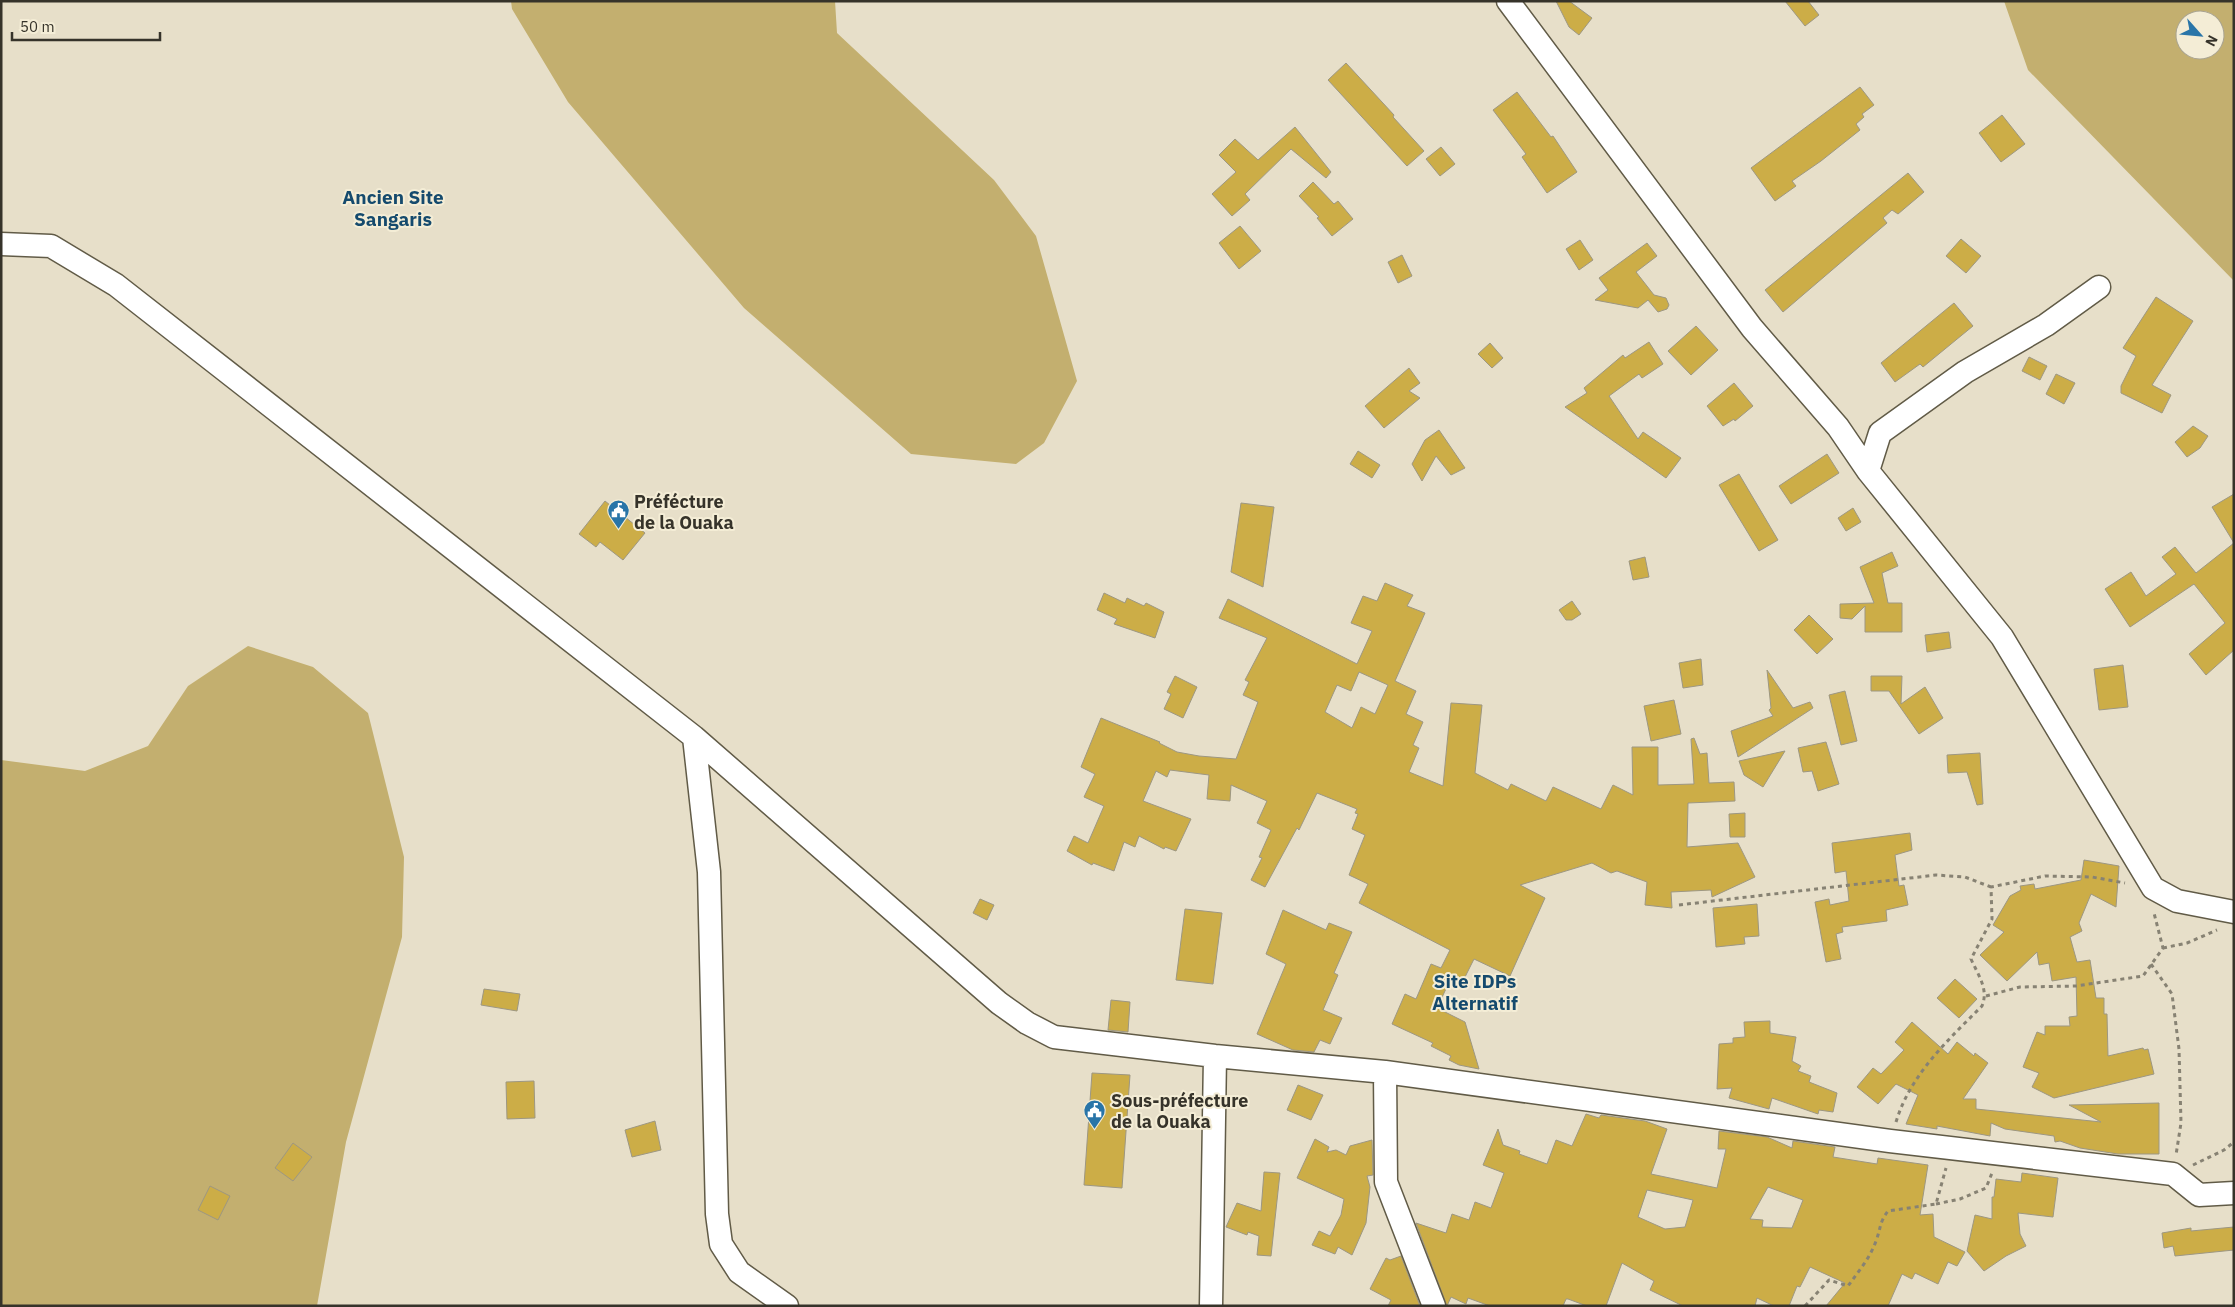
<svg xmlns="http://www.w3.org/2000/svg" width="2235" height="1307" viewBox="0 0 2235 1307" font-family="'IBM Plex Sans',sans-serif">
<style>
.green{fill:#c3af6f;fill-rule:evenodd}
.building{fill:#ccad47;stroke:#9d9782;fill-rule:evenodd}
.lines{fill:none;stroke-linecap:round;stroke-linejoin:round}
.minor-casing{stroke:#615b47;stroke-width:25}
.path{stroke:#878273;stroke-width:3;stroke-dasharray:4 4;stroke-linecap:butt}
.minor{stroke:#fff;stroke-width:22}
.labels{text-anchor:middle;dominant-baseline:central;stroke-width:4;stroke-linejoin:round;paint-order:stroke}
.poi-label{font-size:18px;font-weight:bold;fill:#36332a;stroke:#f4edd6;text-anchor:start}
.neighbourhood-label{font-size:19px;font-weight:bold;fill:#154a6d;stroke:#f4edd6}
</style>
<rect width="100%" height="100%" fill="#e7dfc9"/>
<path class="green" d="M511,1H835L837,33L994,180L1036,236L1077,381L1044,443L1016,464L911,454L744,308L568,102L512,9Z
M2004,1H2234V281L2028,70ZM2185,20H2215V50H2185Z
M248,646L313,667L368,713L404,857L402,937L346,1142L317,1306H1V760L85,771L148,746L188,686Z"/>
<path class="building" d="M1556,1H1569L1592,18L1579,35L1569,27Z
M1785,1H1808L1819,15L1805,26Z
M1346,63L1394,115L1393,117L1424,151L1407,166L1328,80Z
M1860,87L1874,105L1862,114L1864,117L1856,124L1860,130L1821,161L1792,181L1796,186L1775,201L1751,168Z
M1517,92L1551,137L1553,136L1577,172L1547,193L1522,157L1526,154L1493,110Z
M2002,115L2025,144L2001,162L1979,133Z
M1295,127L1331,172L1326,178L1291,149L1245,194L1250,200L1232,216L1212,194L1236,172L1219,155L1235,139L1258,160Z
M1441,147L1455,164L1440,176L1426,159Z
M1908,173L1924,192L1898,214L1892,210L1883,218L1887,223L1783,312L1765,290Z
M1313,182L1334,204L1338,201L1353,219L1332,236L1317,218L1319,217L1299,196Z
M1240,226L1261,251L1239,269L1219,243Z
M1961,239L1981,256L1966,273L1946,256Z
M1580,240L1593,260L1579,270L1566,249Z
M1647,243L1657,256L1636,272L1654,295L1666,298L1669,305L1667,309L1658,312L1648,300L1638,308L1595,300L1608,290L1599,278Z
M1402,255L1412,276L1398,283L1388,262Z
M2156,297L2193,321L2152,385L2171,395L2162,413L2121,393V386L2136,356L2123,348Z
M1954,303L1973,326L1923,367L1920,364L1895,382L1881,363Z
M1696,326L1718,350L1691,375L1668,351Z
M1649,342L1663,364L1642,378L1639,374L1609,396L1638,439L1643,432L1681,458L1666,478L1565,407L1587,393L1584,388L1623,355L1625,358Z
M1490,343L1503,358L1492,368L1478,354Z
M2029,357L2047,366L2040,380L2022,371Z
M1409,368L1420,383L1409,391L1420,398L1384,428L1365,406Z
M2056,374L2075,383L2064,404L2046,394Z
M1734,383L1753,406L1735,421L1734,419L1723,426L1707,406Z
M2193,426L2208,436L2200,448L2187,457L2175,442Z
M1439,430L1465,468L1451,475L1436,456L1422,481L1412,464L1425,440Z
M1358,451L1380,465L1372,478L1350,464Z
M1827,454L1839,473L1791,504L1779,486Z
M1739,474L1778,540L1759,551L1719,485Z
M2234,494V543L2212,507Z
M605,501L645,533L623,560L600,542L596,547L579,534Z
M1241,503L1274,507L1263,587L1231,572Z
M1853,508L1861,522L1846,531L1838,518Z
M2234,543V650L2206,675L2189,654L2225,623L2194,584L2130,627L2105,589L2131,572L2146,596L2176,574L2162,557L2175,547L2196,573Z
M1892,552L1898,566L1882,573L1888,603H1902V632H1865V606L1852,619L1840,618V604L1874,603L1860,567Z
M1645,557L1649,577L1633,580L1629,561Z
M1385,583L1413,595L1407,606L1425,613L1395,681L1416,691L1406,714L1423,722L1413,745L1419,748L1409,772L1443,786L1451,703L1482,705L1475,773L1508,790L1511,784L1546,801L1553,787L1601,809L1613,785L1633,795L1632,747H1658V785L1694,784L1691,739L1694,738L1700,754L1707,753L1709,783L1734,782L1735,801L1688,803L1687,847L1738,843L1755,877L1712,897L1711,890L1671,892L1672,908L1645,905L1647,882L1617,871L1611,873L1592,863L1520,885L1545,898L1510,976L1474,959L1463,981L1450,974L1451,978L1437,1008L1465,1022L1479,1069L1459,1065L1449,1060L1451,1056L1431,1046L1433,1043L1392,1024L1405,994L1416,999L1431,964L1441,968L1450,950L1359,903L1368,884L1349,875L1365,835L1352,829L1358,814L1355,813L1357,809L1317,793L1299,830L1297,828L1265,887L1251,880L1262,858L1259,857L1271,830L1257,823L1267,801L1231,785L1230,801L1207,799L1209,775L1170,770L1167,777L1156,771L1143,801L1191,819L1176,851L1165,847L1164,849L1139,836L1135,847L1124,842L1114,871L1093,863L1092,865L1067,851L1074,836L1088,843L1104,806L1084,797L1095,774L1081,767L1101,718L1160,742L1159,743L1177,752L1199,756L1236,759L1258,702L1243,695L1249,682L1245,680L1267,638L1219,618L1228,599L1357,664L1372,631L1351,623L1363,596L1377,601ZM1359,672L1388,685L1375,714L1361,707L1352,728L1325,712L1337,685L1351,691Z
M1104,593L1125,603L1127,598L1144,606L1146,603L1164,612L1155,638L1114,624L1117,619L1097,610Z
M1572,601L1581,614L1572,620H1566L1559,610Z
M1809,615L1833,639L1817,654L1794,630Z
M1949,632L1951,648L1927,652L1925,635Z
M1701,659L1703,685L1683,688L1679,663Z
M2123,665L2128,707L2099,710L2094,669Z
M1767,670L1793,708L1810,702L1813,708L1738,757L1731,731L1773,716L1769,710L1771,708Z
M1175,676L1197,687L1183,718L1164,709L1171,694L1167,692Z
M1871,676H1902L1901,704L1925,687L1943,718L1919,734L1889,691H1871Z
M1845,691L1857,741L1841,745L1829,695Z
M1674,700L1681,734L1651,741L1644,706Z
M1826,742L1839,784L1818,791L1812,771L1803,772L1798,748Z
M1785,751L1763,787L1744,775L1739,761Z
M1980,753L1983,804L1977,805L1967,772L1948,773L1947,755Z
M1745,813V837H1730L1729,814Z
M1910,833L1912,850L1895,855L1899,886L1904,885L1908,905L1886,910L1887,921L1842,927L1843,932L1836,934L1841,959L1826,962L1815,902L1829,899L1830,905L1849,901L1846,871L1835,873L1832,843Z
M2084,860L2119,866L2116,907L2091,894L2079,923L2082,931L2070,937L2077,962L2090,960L2096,998H2104V1014H2107L2108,1056L2143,1048L2144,1050L2148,1049L2154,1074L2054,1098L2032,1087L2039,1073L2023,1067L2037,1032L2045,1035V1026H2070L2069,1017L2077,1016L2076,977L2052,981L2049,963L2039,965L2037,952L2007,981L1980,955L2004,932L1993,925L2010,896L2021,890L2020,886L2034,884L2035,889L2081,880Z
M980,899L994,905L987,920L973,913Z
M1757,904L1759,936L1744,937L1745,944L1716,947L1713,908Z
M1185,909L1222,913L1213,984L1176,980Z
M1283,910L1326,930L1329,923L1352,932L1334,973L1338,975L1323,1010L1342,1018L1330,1044L1320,1040L1314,1052L1293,1050L1257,1034L1286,964L1266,954Z
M1955,979L1977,999L1959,1018L1937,998Z
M484,989L520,994L517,1011L481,1005Z
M1111,1000L1130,1002L1128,1032L1108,1030Z
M1770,1021V1033L1796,1037L1792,1061L1801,1066L1798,1071L1811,1076L1809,1082L1837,1093L1833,1112L1819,1110L1818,1114L1772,1098L1769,1109L1729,1098L1732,1088L1717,1089L1719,1044L1733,1043V1038L1745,1037L1744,1022Z
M1912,1022L1948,1054L1957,1042L1974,1056L1975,1053L1988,1063L1963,1099H1976V1109L2101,1122L2069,1105L2159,1103V1154H2118L2080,1148L2060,1141L2055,1142L2054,1136L2005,1129L1991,1123L1990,1136L1937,1126V1129L1906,1124L1918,1095L1896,1084L1878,1104L1857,1087L1873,1068L1881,1074L1904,1050L1895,1042Z
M1092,1073L1130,1075L1122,1188L1084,1185Z
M534,1081L535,1118L507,1119L506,1082Z
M1298,1085L1323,1095L1311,1120L1287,1110Z
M1586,1114L1599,1118L1601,1115L1645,1121L1667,1129L1651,1174L1717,1188L1726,1149H1718L1719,1131L1767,1137L1792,1148L1793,1141L1835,1147L1833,1157L1877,1164L1878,1158L1928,1165L1920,1215L1933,1214L1934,1237L1965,1252L1957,1266L1948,1262L1938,1284L1915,1273L1912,1279L1902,1274L1888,1306H1826L1845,1283L1810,1267L1800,1287L1797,1286L1789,1306H1774L1757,1298L1755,1306H1683L1650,1290L1654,1281L1622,1263L1606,1306H1587L1568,1299H1566L1563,1306H1490L1468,1298L1466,1304L1451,1297L1447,1306L1416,1223L1446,1233L1452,1214L1469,1220L1475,1202L1491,1208L1504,1173L1483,1165L1498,1129L1503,1145L1520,1151L1519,1154L1547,1164L1556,1140L1572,1146ZM1768,1187L1803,1200L1792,1228L1762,1227L1763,1220L1750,1219ZM1647,1190L1693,1200L1685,1227L1665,1229L1638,1217Z
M655,1121L661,1150L632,1157L625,1130Z
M1315,1139L1329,1147L1327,1152L1336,1150L1346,1155L1350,1146L1372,1140L1373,1175L1367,1176L1370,1187L1366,1223L1352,1255L1338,1247L1335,1254L1312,1245L1319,1231L1330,1236L1341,1215L1344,1199L1297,1178Z
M293,1143L312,1157L293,1181L275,1168Z
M1264,1172L1280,1173L1271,1256L1257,1255L1259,1236L1248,1232L1247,1235L1226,1227L1237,1203L1261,1211Z
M2022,1173L2058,1178L2053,1217L2018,1213L2020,1234L2026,1246L2006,1256L1984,1271L1967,1251L1975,1215L1992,1219V1197H1994L1996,1179L2021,1182Z
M210,1186L230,1196L218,1220L198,1210Z
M2234,1227V1250L2175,1256L2173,1246L2164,1248L2162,1233L2191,1228V1231Z
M1401,1256L1420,1306H1388L1391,1300L1370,1289L1386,1258L1390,1260Z"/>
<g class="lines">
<defs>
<path id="minor" d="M1508,1L1752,328L1838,427L1868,471L2002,637L2153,888L2177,901L2234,912
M1,244L51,246L116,285L694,737L999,1003L1027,1023L1054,1037L1215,1056L1385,1072L1890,1141L2173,1174L2199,1195L2234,1193
M1868,471L1880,433L1965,372L2046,325L2099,287
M694,737L709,872L717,1214L721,1244L739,1272L787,1306
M1385,1072L1386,1182L1434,1306
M1211,1306L1215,1056"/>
</defs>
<use href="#minor" class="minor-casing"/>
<path class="path" d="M1679,905L1936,875L1965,877L1991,887
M2163,948L2187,943L2217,930
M2151,964L2172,994L2179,1049L2181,1123L2176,1155
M1986,996L2020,987L2076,986L2143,976L2163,948L2154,913
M1896,1122C1910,1075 1948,1040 1982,1006C1989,989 1978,975 1971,959L1992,919L1991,887L2045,876L2092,877L2125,883
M2193,1165L2224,1150L2234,1142
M1936,1204L1960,1199L1986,1188L1992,1173
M1805,1306L1829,1280L1848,1286C1858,1272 1870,1258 1876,1241C1881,1228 1879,1223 1888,1211L1936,1204L1946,1168"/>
<use href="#minor" class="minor"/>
</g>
<defs>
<symbol id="civic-pin" viewBox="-11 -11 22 30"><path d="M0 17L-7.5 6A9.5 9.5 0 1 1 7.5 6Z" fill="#2975a8" stroke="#f4edd6"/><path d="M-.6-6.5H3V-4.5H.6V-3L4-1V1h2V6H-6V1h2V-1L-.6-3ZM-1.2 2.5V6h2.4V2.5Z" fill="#fff"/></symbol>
</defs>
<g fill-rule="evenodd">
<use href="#civic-pin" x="606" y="498" width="25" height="34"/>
<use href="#civic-pin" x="1082" y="1098" width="25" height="34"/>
</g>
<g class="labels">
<g class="poi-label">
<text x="634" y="501">Préfécture<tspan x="634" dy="21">de la Ouaka</tspan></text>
<text x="1111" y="1100">Sous-préfecture<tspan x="1111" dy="21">de la Ouaka</tspan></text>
</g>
<g class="neighbourhood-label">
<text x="393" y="197">Ancien Site<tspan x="393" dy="22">Sangaris</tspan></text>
<text x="1475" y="981">Site IDPs<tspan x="1475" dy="22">Alternatif</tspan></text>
</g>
</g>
<rect width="2235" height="1307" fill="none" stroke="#36332a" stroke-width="5"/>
<g transform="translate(2200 35) rotate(117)"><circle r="24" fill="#f4edd6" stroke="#a8a391"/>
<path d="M0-4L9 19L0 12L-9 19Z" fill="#2975a8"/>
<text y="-8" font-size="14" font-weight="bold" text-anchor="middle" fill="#36332a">N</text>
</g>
<path d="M12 32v8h148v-8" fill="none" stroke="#36332a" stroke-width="2.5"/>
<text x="20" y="32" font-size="15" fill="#36332a" stroke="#f4edd6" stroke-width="4" paint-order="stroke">50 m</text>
</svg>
